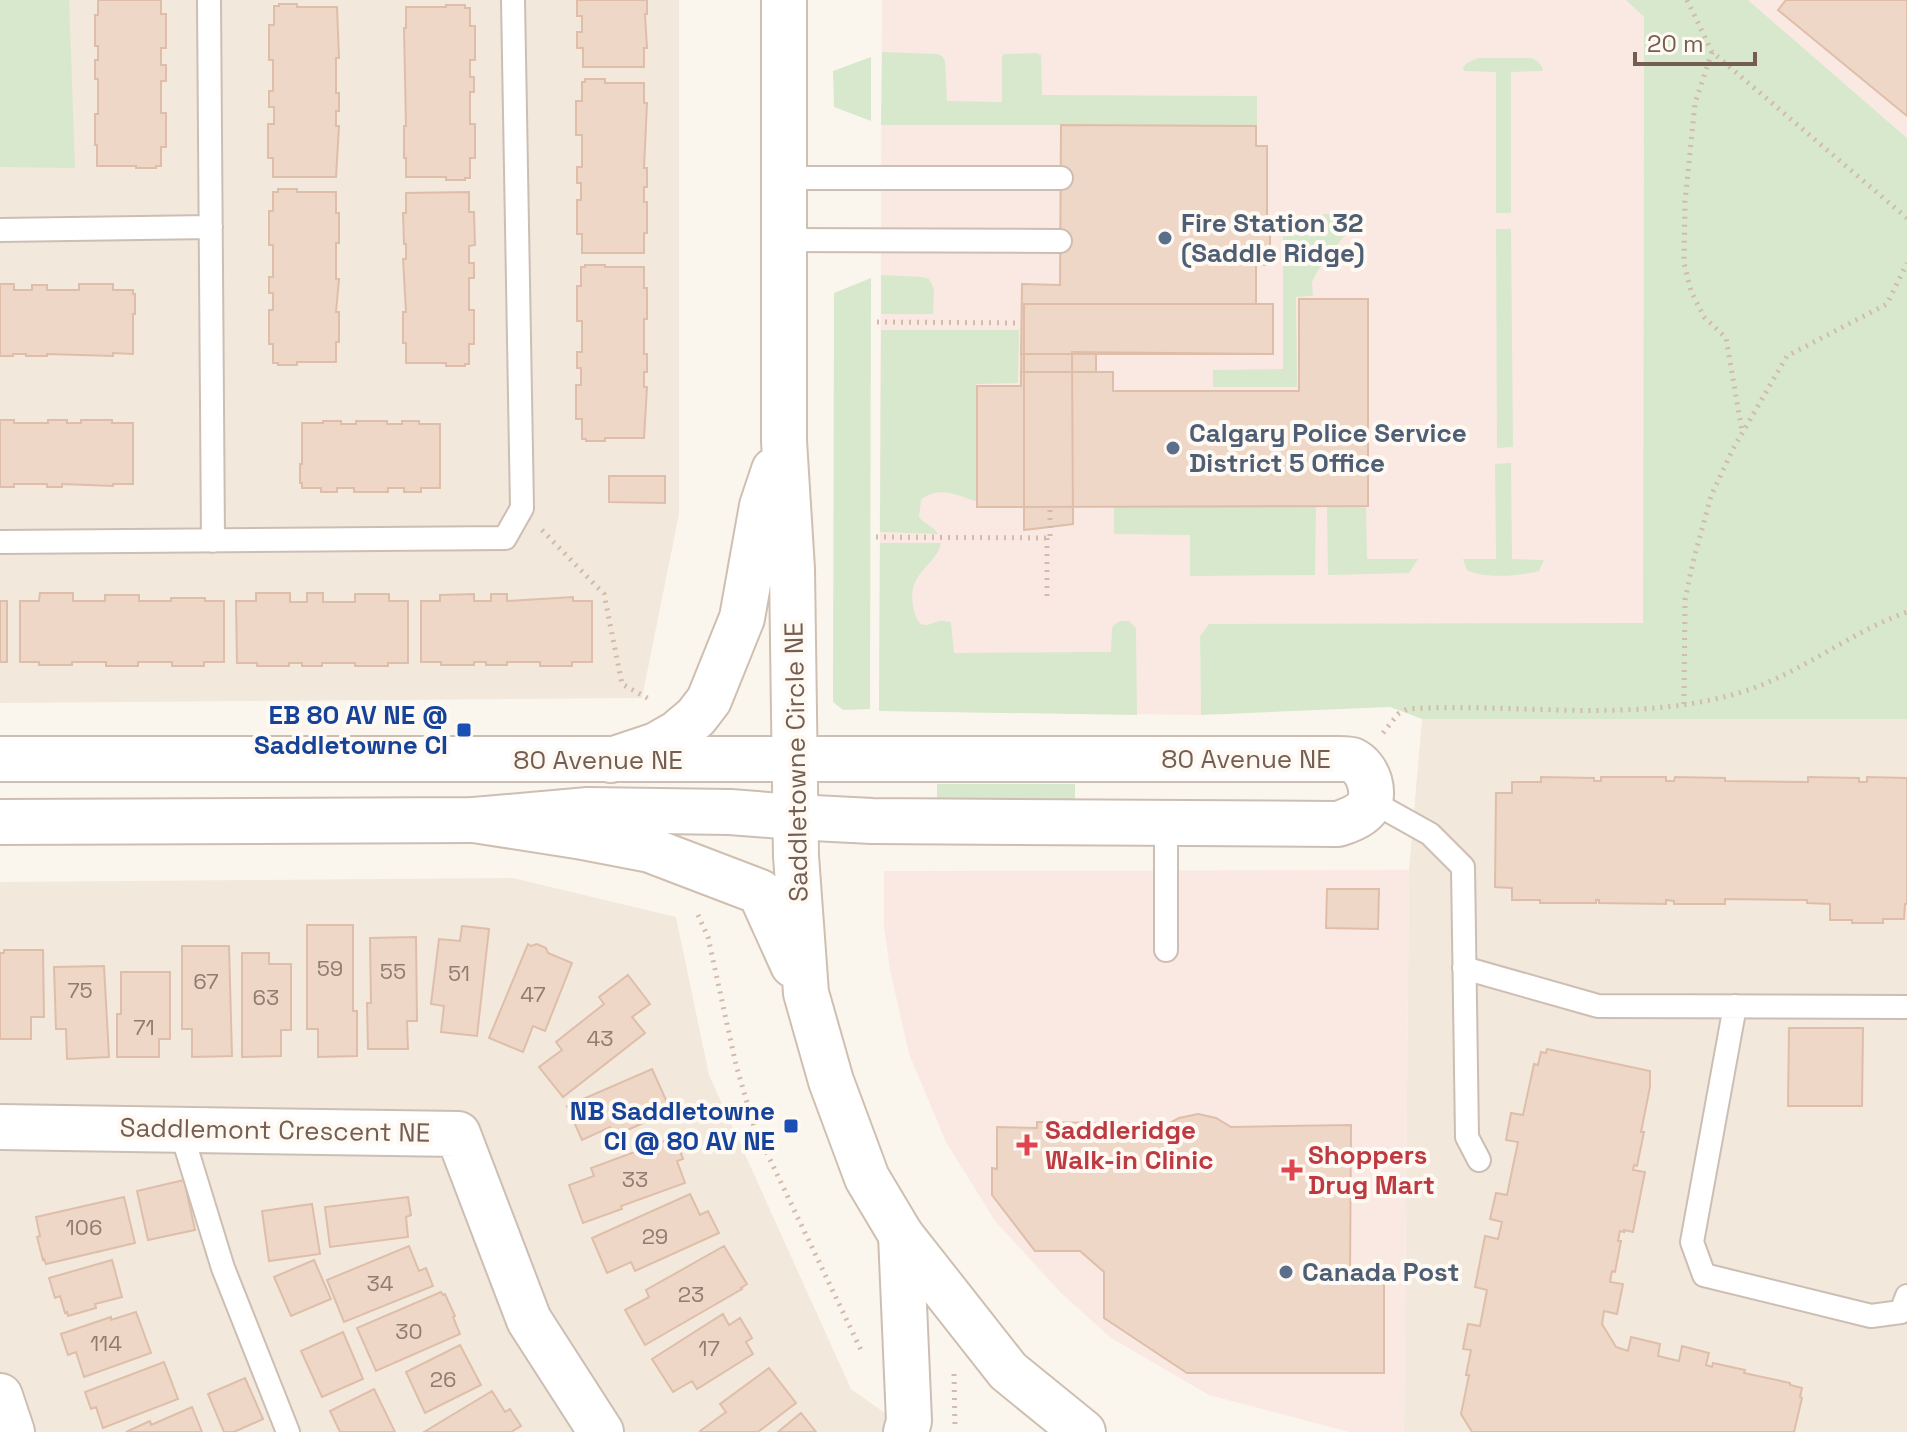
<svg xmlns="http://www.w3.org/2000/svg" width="1907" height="1432" viewBox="0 0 1907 1432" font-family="'Space Grotesk',sans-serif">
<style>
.residential{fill:#f2e8dc}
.commercial{fill:#fae9e2}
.green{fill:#d7e8cc}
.building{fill:#eed7c7;stroke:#dfbea9;stroke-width:2}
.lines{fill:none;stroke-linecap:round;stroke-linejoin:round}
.service-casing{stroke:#cdbeb3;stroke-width:26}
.minor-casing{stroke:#cdbeb3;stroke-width:48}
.tertiary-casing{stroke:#cdbeb3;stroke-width:48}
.secondary-casing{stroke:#cfbfb1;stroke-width:48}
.path{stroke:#d3baaa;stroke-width:5;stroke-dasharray:2 6;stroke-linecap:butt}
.service{stroke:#fff;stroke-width:22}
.minor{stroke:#fff;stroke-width:44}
.tertiary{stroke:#fff;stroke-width:44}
.secondary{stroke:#fff;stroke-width:44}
.service-dot{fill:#5c6f8a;stroke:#fefaf3;stroke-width:3}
.transit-dot{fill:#1a4fb4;stroke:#fefaf3;stroke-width:3}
.health-dot{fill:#e0444e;stroke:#fefaf3;stroke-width:3}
.labels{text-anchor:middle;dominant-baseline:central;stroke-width:8;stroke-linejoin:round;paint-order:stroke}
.number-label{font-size:22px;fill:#937c6e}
.service-label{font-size:26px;font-weight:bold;fill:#4e5e75;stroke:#fefaf3;text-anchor:start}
.transit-label{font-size:26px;font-weight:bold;fill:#164399;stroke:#fefaf3;text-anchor:end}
.street-label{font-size:26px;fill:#755e51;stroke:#fefaf3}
.health-label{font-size:26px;font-weight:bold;fill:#be3a42;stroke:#fefaf3;text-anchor:start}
</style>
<rect width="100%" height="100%" fill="#fbf6ed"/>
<path class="residential" d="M0,0H679V514L642,698L0,703Z
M1422,719H1907V1432H1404L1409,870Z
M513,878L676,917L709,1075L851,1389L912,1432H0V882Z"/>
<path class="commercial" d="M882,0H1626L1644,16L1643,624H1350L1200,636L1201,715L879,711Z
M1748,0H1907V138Z
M1409,870L1404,1432H1349L1209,1395L1111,1338L1061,1293L995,1221L946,1142L909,1054L890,970L884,926V871Z"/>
<path class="green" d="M0,0H69L75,168L0,167Z
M1626,0H1748L1907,138V719H1422L1390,707L1201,715L1200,636L1209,624L1643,623L1644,17Z
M882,52L937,54L942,56L945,61L947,101L1002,102V57L1004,54L1037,53L1041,55L1042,95L1257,96V125H881Z
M871,57V121L834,107L833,71Z
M1478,58H1531C1537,60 1542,64 1543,71L1511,72V213H1496V72L1464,71L1463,68L1467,63Z
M1362,213C1351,230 1316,267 1312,283C1312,284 1313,295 1313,296L1296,297L1297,387H1213V370L1283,369V226H1323V214Z
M1496,229H1511L1513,447L1497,448Z
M881,275L922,277L929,279L934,289L933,314H881Z
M871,278L870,709L843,710L833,702L834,293Z
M881,330H1019L1018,383L976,384V501C957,495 937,485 921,500L919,517C925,525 933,525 938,534L880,532Z
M1511,463L1512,559L1544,560L1539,571C1521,576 1484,579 1467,570L1463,559H1496L1495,464Z
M1114,506H1316L1315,575L1190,576V535L1114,534Z
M1327,506H1366L1367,559H1418L1409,573L1328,575Z
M880,543H941C936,567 907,571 913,606C914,611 916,620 920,623C927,628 933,622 939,621C940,620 950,622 951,622L954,653L1111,652L1112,628L1115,624L1120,621H1129L1136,628L1137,715L879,711Z
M937,784H1075V799H937Z"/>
<path class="building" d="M98,0H161V14H166V48H161V65H166V81H161V113H166V147H161V166H156V168H136V166H97V145H95V114H98V79H95V60H98V46H95V15H98Z
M577,0H647V14H645L647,48H644V67H583V48H577V32H582V16H577Z
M1786,0H1907V116L1778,10Z
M279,4H297V7H337L339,58H336V93H339V111H336V126H339L336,177H273V158H268V124H274V107H269V91H273V60H269V25H274V6H279Z
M446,5H465V8H470V26H475V60H470V77H474V92H470V124H475V158H470V178H465V180H446V177H406V158H404V126H406L404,28H406V7H446Z
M585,79H605V83H644V103H647L644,168H647V187H644V202H647V233H644V253H582V234H577V200H581V183H577V167H582V135H576V101H582V82H585Z
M1061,125L1256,126V146H1267V233L1270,235V265H1256V304H1273V354H1096V372H1113V391H1299V299H1368V506L977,507V386H1021L1022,284L1060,285Z
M1061,125L1256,126V146H1267V233L1270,235V265H1256V304H1273V354H1021L1022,284L1060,285Z
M278,189H297V192H336V213H339V243H336V279H339L336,312H339V342H336V362H297V365H278V363H273V344H269V310H273V293H269V277H273V245H269V211H273V192H278Z
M469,192V212H474L475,245L469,246V263H474V278H469V310H474V344H469V364H465V366H446V363H406V343H403V312H406L403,259H406V244H404L403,213H406V193Z
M585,265H605V267H644V288H647V319H644V354H647V372H644V387H647L644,438H605V441H586V439H582V419H576V385H581V368H577V352H582V321H577V286H581V267H585Z
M0,284H14V290H32V285H47V290H79V284H113V290H133V294H135V314H133V354L113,353V356L47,354V356H26V354H13V356H0Z
M1299,299H1368V506L977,507V386H1021V372H1113V391H1299Z
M1024,304H1273V354L1072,352L1073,524L1024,530Z
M0,420H14V423H48V420H67V423H81V420H112V423H133V484H113V486L62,484V487H47V484H14V487H0Z
M323,421H341V424H356V421H387V424H402V421H419V424H440V488H421V492H404V488H388V492H354V488H337V492H321V488H302V483H300V464H302V423H323Z
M609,476H665V503L609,502Z
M40,593H73V601H105V595H139V601H171V598H205V601H224V662H204V666H172V662H138V666H106V662H72V665H39V662H20V601H39Z
M256,593H290V602H307V593H323V602H355V594H389V601H408V663H388V666H355V663H322V666H302V663H289V666H257V663H237L236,601H256Z
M474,594V601H491V594H507V601L573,597V601H592V662H572V666H540V662H507V665H486V662H474V665H441V662H421V601H440V595Z
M0,601H7V662H0Z
M1541,777L1594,778V781H1601V777H1666V781H1674L1675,777L1725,778V781L1808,782V777L1859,778V782H1867V777L1907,778V904H1905L1904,919H1883V923H1852V920H1830V904L1807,903V900L1725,899V904H1674V901L1666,900V904L1599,903V900H1596V903H1540V900H1512V888L1495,887L1496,793H1512V782H1541Z
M1327,889H1379L1378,929L1326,928Z
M307,925H353V1011H357V1056L318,1057V1029H307Z
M462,926L489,929L477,1036L441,1032L444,1006L431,1004L439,939L460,941Z
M416,937L417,1021H407L408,1049H368L367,1003H371L370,938Z
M528,944L531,946L537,944L546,948L548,953L572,963L545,1031L533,1026L523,1052L489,1038Z
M182,946H229L232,1056L192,1057V1029H182Z
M4,950H43L44,1017H31V1039H0V953H4Z
M242,953H269V964H291V1030H281V1056L242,1057Z
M104,966L109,1057L67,1059L66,1029H56L54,967Z
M121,972H170V1039H159V1057H117V1014H121Z
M628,975L650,1004L632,1017L645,1033L563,1097L539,1067L562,1050L556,1042L604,1004L599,997Z
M1789,1028H1863L1862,1106H1788Z
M1547,1049L1650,1071V1087L1641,1132H1644L1637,1166L1634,1165L1633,1170L1645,1172L1633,1232L1624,1230V1232L1620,1231L1618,1241H1621L1615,1272L1612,1271L1610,1282L1623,1284L1617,1314L1604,1311L1602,1324L1616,1347L1628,1351L1631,1337L1660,1344L1658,1356L1679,1361L1682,1346L1709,1353L1706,1365L1712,1367L1713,1363L1745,1370L1744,1373L1790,1383V1385L1802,1388L1800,1397L1802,1398L1794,1432H1472L1461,1414L1469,1375H1466L1471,1350L1463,1349L1468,1324L1480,1326L1487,1290L1475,1287L1485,1236L1498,1239L1502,1222L1490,1219L1496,1193L1507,1195L1518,1142L1506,1140L1511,1113L1523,1115L1534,1064L1538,1065L1541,1052L1546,1053Z
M652,1069L671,1111L614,1136L610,1127L582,1140L567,1106Z
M1198,1114L1216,1118L1231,1127L1351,1125L1350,1281H1384V1373H1187L1104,1318V1272L1080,1251H1035L992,1195V1168L997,1169V1127L1037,1128V1122L1168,1124L1179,1118Z
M675,1137L683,1159L677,1161L685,1183L621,1206L622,1209L583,1223L569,1185L594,1176L591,1168Z
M184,1180L195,1230L148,1240L137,1191Z
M690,1194L700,1215L708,1211L719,1233L635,1271L631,1262L607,1273L592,1238Z
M124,1197L135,1243L46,1264L44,1259L43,1260L37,1237L40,1236L36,1217Z
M408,1197L411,1215L406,1217L408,1237L330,1247L325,1207Z
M312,1204L320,1254L269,1261L262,1211Z
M409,1246L419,1271L426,1268L433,1286L344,1322L327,1280Z
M724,1246L747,1284L741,1288L742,1289L645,1345L625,1310L649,1297L646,1290Z
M112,1260L122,1297L95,1304L96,1308L68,1316L67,1312L65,1313L60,1296L55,1298L49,1278Z
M314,1260L331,1299L291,1316L274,1277Z
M441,1292L443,1295L445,1294L455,1316L453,1317L460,1334L376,1371L357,1328Z
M136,1312L151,1353L84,1377L76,1352L68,1355L61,1334L111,1317V1320Z
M723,1314L729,1325L740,1318L752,1338L746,1342L753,1354L697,1389L692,1381L673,1392L652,1359Z
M343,1332L363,1379L322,1397L301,1351Z
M460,1345L481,1385L425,1413L406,1372Z
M164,1362L178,1399L103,1428L96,1407L91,1409L85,1392Z
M769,1368L796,1403L758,1432H701L700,1431L726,1412L720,1404Z
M245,1378L263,1419L234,1432H224L208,1394Z
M374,1389L395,1432H340L330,1411Z
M492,1391L505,1412L510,1409L521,1426L511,1432H424Z
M192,1407L202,1432H126L150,1421L151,1425Z
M801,1413L816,1432H778Z"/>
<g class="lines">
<defs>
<path id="service" d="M209,0L213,541
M785,178H1061
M0,230L211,227
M784,240L1060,241
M0,542L505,538L522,508L513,0
M1371,801L1430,834L1463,867L1467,1137L1479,1160
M1166,822V950
M1464,968L1598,1006L1907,1007
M1735,1006L1692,1242L1704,1275L1871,1316L1901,1312L1907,1296
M180,1128L223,1268L288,1432"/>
<path id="minor" d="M794,817L872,821L1338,824C1347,821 1359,817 1366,809C1377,794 1369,768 1352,760C1350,759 1341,759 1339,759H795
M0,1127L458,1134L529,1320L601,1432
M0,1396L12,1432"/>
<path id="tertiary" d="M0,759H795
M0,822L474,820L588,810L730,812L794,817
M901,1235L909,1421L906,1432"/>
<path id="secondary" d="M784,0V441L792,569L796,856L806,993L831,1081L867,1178L901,1235L1008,1371L1083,1432
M611,760L656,745L677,733L696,717L709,700L742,618L762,506L774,470
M474,820L577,836L650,850L760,892L793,965"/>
</defs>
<use href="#service" class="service-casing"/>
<use href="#minor" class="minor-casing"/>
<use href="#tertiary" class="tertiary-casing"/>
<use href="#secondary" class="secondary-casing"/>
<path class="path" d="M1687,0L1712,52L1907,218
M1712,52L1695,103L1685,202L1684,263L1691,291L1704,317L1726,338L1742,431
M877,322L1021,323
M542,530L604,594L622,684L651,700
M876,537L1050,538V507
M1047,538V601
M1684,704L1685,600L1693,562L1711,496L1733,449L1787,356L1887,304L1907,263
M1383,733L1398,714L1407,709C1520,702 1638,726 1748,690C1804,671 1851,632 1907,612
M698,915L708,937L736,1065L754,1126L862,1352
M954,1374L955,1428"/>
<use href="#service" class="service"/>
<use href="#minor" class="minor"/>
<use href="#tertiary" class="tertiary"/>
<use href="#secondary" class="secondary"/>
</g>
<g class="service-dot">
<circle cx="1165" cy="238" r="8"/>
<circle cx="1173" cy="448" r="8"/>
<circle cx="1286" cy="1272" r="8"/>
</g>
<g class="transit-dot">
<rect x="456" y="722" width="16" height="16" rx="4"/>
<rect x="783" y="1118" width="16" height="16" rx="4"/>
</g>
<g class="health-dot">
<path d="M1023 1133h8v8h8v8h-8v8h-8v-8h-8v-8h8z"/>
<path d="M1288 1158h8v8h8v8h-8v8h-8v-8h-8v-8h8z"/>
</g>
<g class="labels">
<g class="number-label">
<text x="330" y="968">59</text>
<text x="393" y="971">55</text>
<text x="459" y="973">51</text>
<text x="206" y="981">67</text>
<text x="80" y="990">75</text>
<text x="533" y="994">47</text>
<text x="266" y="997">63</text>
<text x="144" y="1027">71</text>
<text x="600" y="1038">43</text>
<text x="635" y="1179">33</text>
<text x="84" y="1227">106</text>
<text x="655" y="1236">29</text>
<text x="380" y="1283">34</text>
<text x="691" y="1294">23</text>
<text x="409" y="1331">30</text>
<text x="106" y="1343">114</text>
<text x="709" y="1348">17</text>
<text x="443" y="1379">26</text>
</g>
<g class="service-label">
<text x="1181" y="223">Fire Station 32<tspan x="1181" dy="30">(Saddle Ridge)</tspan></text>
<text x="1189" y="433">Calgary Police Service<tspan x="1189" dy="30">District 5 Office</tspan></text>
<text x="1302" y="1272">Canada Post</text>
</g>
<g class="transit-label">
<text x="448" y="715">EB 80 AV NE @<tspan x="448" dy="30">Saddletowne CI</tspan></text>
<text x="775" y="1111">NB Saddletowne<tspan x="775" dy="30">CI @ 80 AV NE</tspan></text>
</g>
<g class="street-label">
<text x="1246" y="759">80 Avenue NE</text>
<text x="598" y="760">80 Avenue NE</text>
<text transform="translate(796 762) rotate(-91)">Saddletowne Circle NE</text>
<text transform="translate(275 1130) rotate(1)">Saddlemont Crescent NE</text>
</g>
<g class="health-label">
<text x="1045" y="1130">Saddleridge<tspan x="1045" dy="30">Walk-in Clinic</tspan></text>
<text x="1308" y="1155">Shoppers<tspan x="1308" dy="30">Drug Mart</tspan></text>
</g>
</g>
<path d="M1635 52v12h120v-12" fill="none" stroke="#755e51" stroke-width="4"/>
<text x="1647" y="52" font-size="24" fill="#755e51" stroke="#fefaf3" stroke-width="6" paint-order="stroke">20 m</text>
</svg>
